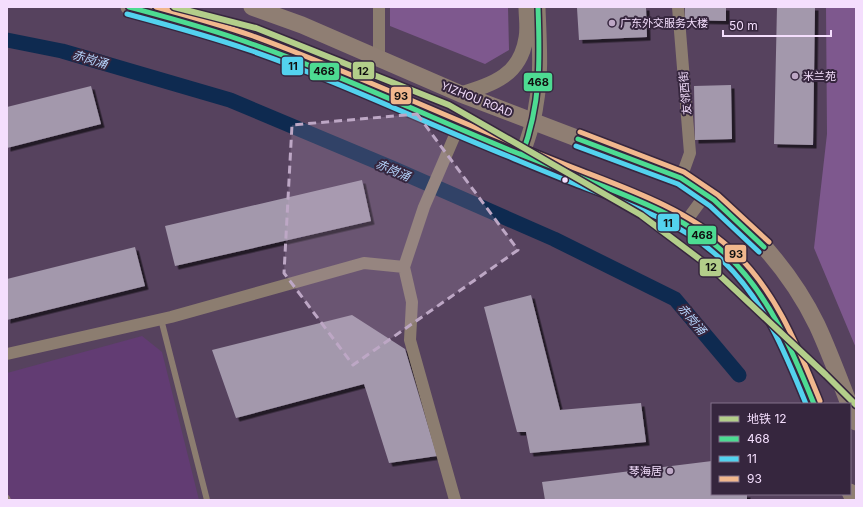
<svg xmlns="http://www.w3.org/2000/svg" width="863" height="507" viewBox="0 0 863 507" font-family="Inter,'Noto Sans SC',sans-serif">
<style>
.built{fill:#623c73}
.green{fill:#7e588e}
.lines{fill:none;stroke-linecap:round;stroke-linejoin:round}
.canal{stroke:#0e2a50;stroke-width:15}
.building{fill:#a398ac;filter:url(#shadow)}
.service{stroke:#8c7d70;stroke-width:6}
.minor{stroke:#8c7d70;stroke-width:12}
.tertiary{stroke:#8c7d70;stroke-width:15}
.secondary{stroke:#8f7e73;stroke-width:17}
.bus-1-casing{stroke:#36263e;stroke-width:8}
.bus-2-casing{stroke:#36263e;stroke-width:8}
.bus-3-casing{stroke:#36263e;stroke-width:8}
.bus-1{stroke:#4ddb92;stroke-width:5}
.bus-2{stroke:#53d2ee;stroke-width:5}
.bus-3{stroke:#f1b78d;stroke-width:5}
.metro-1-casing{stroke:#36263e;stroke-width:9}
.metro-1{stroke:#b3ce8a;stroke-width:6}
.marked{fill:#bda7c5;fill-opacity:0.2;stroke:#bda7c5;stroke-width:3;stroke-dasharray:8 5;stroke-linejoin:round}
.poi-dot{fill:#bda7c5;stroke:#36263e;stroke-width:1.5}
.bus-dot{fill:#f4defd;stroke:#36263e;stroke-width:1.5}
.labels{text-anchor:middle;dominant-baseline:central;stroke-width:4;stroke-linejoin:round;paint-order:stroke}
.poi-label{font-size:11px;fill:#f4defd;stroke:#36263e;text-anchor:start}
.street-label{font-size:11px;fill:#f4defd;stroke:#36263e}
.water-label{font-size:12px;font-style:italic;fill:#b5d4fc;stroke:#36263e}
.line-badge{stroke:#36263e;stroke-width:1.5}
.pale-badge-label{font-size:11px;text-anchor:middle;font-weight:bold;fill:#111}
</style>
<defs>
<filter id="shadow"><feDropShadow dx="3.5" dy="3.5" stdDeviation="0" flood-color="#0009"/></filter>
</defs>
<rect width="100%" height="100%" fill="#56425e"/>
<path class="built" d="M142,336L162,352L199,500H7V373Z"/>
<path class="green" d="M390,7H508L509,50L485,64L390,26Z
M826,7H856V348L814,248L827,134Z"/>
<g class="lines">
<path class="canal" d="M7,40L62,51L230,100L392,168L554,239L675,299L739,375"/>
</g>
<path class="building" d="M586,7H646L647,37L579,40L577,8Z
M685,7H726V21L685,20Z
M777,7H815L813,145L774,144Z
M731,85L732,139L695,140L694,86Z
M91,86L101,124L7,148V107Z
M362,180L371,221L175,266L165,226Z
M135,247L145,286L7,320V279Z
M531,295L560,410L641,403L646,442L530,453L526,432H517L484,307Z
M352,315L405,349L437,456L389,463L364,384L236,418L212,350Z
M712,461V494H747V500H545L542,482Z"/>
<g class="lines">
<path class="service" d="M161,319L207,500
M7,498L8,500"/>
<path class="minor" d="M678,7L690,153L681,178
M379,59V7
M684,224L706,194
M7,354L171,317L364,263L404,267
M455,500L410,340L412,302L404,267L424,207L458,128"/>
<path class="tertiary" d="M461,94C493,84 520,76 526,38C528,28 526,17 526,7
M522,155C528,139 534,122 536,105C542,73 539,39 538,7"/>
<path class="secondary" d="M129,7C175,19 222,32 267,49C354,81 438,121 523,155C548,165 572,175 597,184C643,202 690,221 727,255C745,273 762,295 775,317C791,344 802,375 814,404
M252,7L302,25L461,94L681,178C692,185 704,192 714,200C757,234 793,276 817,325C829,351 839,378 849,404
M850,406L856,422
M850,492L854,500"/>
<defs>
<path id="bus-1" d="M129,7C170,18 212,29 252,44C340,75 425,115 512,151C535,160 558,169 582,178C632,198 687,217 727,255C770,296 792,350 814,404
M578,139L681,178L714,200L764,247
M522,155C541,103 540,61 538,7"/>
<path id="bus-2" d="M127,14C168,25 209,36 249,50C338,81 423,122 510,157C533,167 556,176 578,185C629,204 683,223 722,260C764,300 785,352 806,404
M576,146L678,184L710,206L759,252"/>
<path id="bus-3" d="M156,7C189,16 221,25 253,36C338,67 420,105 503,139C529,150 556,161 582,171C634,191 689,211 731,249C776,290 798,347 820,401
M580,132L684,172L718,195L769,242"/>
</defs>
<use href="#bus-1" class="bus-1-casing"/>
<use href="#bus-2" class="bus-2-casing"/>
<use href="#bus-3" class="bus-3-casing"/>
<use href="#bus-1" class="bus-1"/>
<use href="#bus-2" class="bus-2"/>
<use href="#bus-3" class="bus-3"/>
<defs>
<path id="metro-1" d="M174,7L256,28L449,105L641,215L714,270L826,375L856,405"/>
</defs>
<use href="#metro-1" class="metro-1-casing"/>
<use href="#metro-1" class="metro-1"/>
</g>
<path class="marked" d="M417,114L518,250L353,365L284,273L292,125Z"/>
<g class="poi-dot">
<circle cx="612" cy="23" r="4"/>
<circle cx="795" cy="76" r="4"/>
<circle cx="670" cy="471" r="4"/>
</g>
<circle class="bus-dot" cx="565" cy="180" r="3.5"/>
<g class="labels">
<g class="poi-label">
<text x="620" y="23">广东外交服务大楼</text>
<text x="803" y="76">米兰苑</text>
<text x="662" y="471" text-anchor="end">琴海居</text>
</g>
<g class="street-label">
<text transform="translate(685 93) rotate(-95)">友邻西街</text>
<text transform="translate(477 99) rotate(22)">YIZHOU ROAD</text>
</g>
<g class="water-label">
<text transform="translate(90 59) rotate(16)">赤岗涌</text>
<text transform="translate(393 170) rotate(23)">赤岗涌</text>
<text transform="translate(692 319) rotate(50)">赤岗涌</text>
</g>
</g>
<g class="line-badge">
<rect x="281" y="56" width="23" height="20" rx="4" fill="#53d2ee"/>
<rect x="352" y="61" width="23" height="19" rx="4" fill="#b3ce8a"/>
<rect x="309" y="62" width="31" height="19" rx="4" fill="#4ddb92"/>
<rect x="523" y="72" width="30" height="20" rx="4" fill="#4ddb92"/>
<rect x="390" y="86" width="22" height="19" rx="4" fill="#f1b78d"/>
<rect x="657" y="213" width="23" height="19" rx="4" fill="#53d2ee"/>
<rect x="687" y="225" width="30" height="20" rx="4" fill="#4ddb92"/>
<rect x="724" y="244" width="23" height="19" rx="4" fill="#f1b78d"/>
<rect x="699" y="258" width="23" height="19" rx="4" fill="#b3ce8a"/>
</g>
<g class="pale-badge-label">
<text x="293" y="70">11</text>
<text x="363" y="75">12</text>
<text x="324" y="75">468</text>
<text x="538" y="86">468</text>
<text x="401" y="100">93</text>
<text x="668" y="227">11</text>
<text x="702" y="239">468</text>
<text x="736" y="258">93</text>
<text x="711" y="271">12</text>
</g>
<rect width="863" height="507" fill="none" stroke="#f4defd" stroke-width="16"/>
<rect x="711" y="403" width="140" height="92" fill="#36263e" stroke="#82708a"/>
<rect x="719" y="416" width="20" height="6" fill="#b3ce8a" stroke="#82708a"/>
<text x="747" y="423" font-size="12" fill="#f4defd">地铁 12</text>
<rect x="719" y="436" width="20" height="6" fill="#4ddb92" stroke="#82708a"/>
<text x="747" y="443" font-size="12" fill="#f4defd">468</text>
<rect x="719" y="456" width="20" height="6" fill="#53d2ee" stroke="#82708a"/>
<text x="747" y="463" font-size="12" fill="#f4defd">11</text>
<rect x="719" y="476" width="20" height="6" fill="#f1b78d" stroke="#82708a"/>
<text x="747" y="483" font-size="12" fill="#f4defd">93</text>
<path d="M723 30v6h108v-6" fill="none" stroke="#f4defd" stroke-width="2"/>
<text x="729" y="30" font-size="12" fill="#f4defd" stroke="#36263e" stroke-width="3" paint-order="stroke">50 m</text>
</svg>
